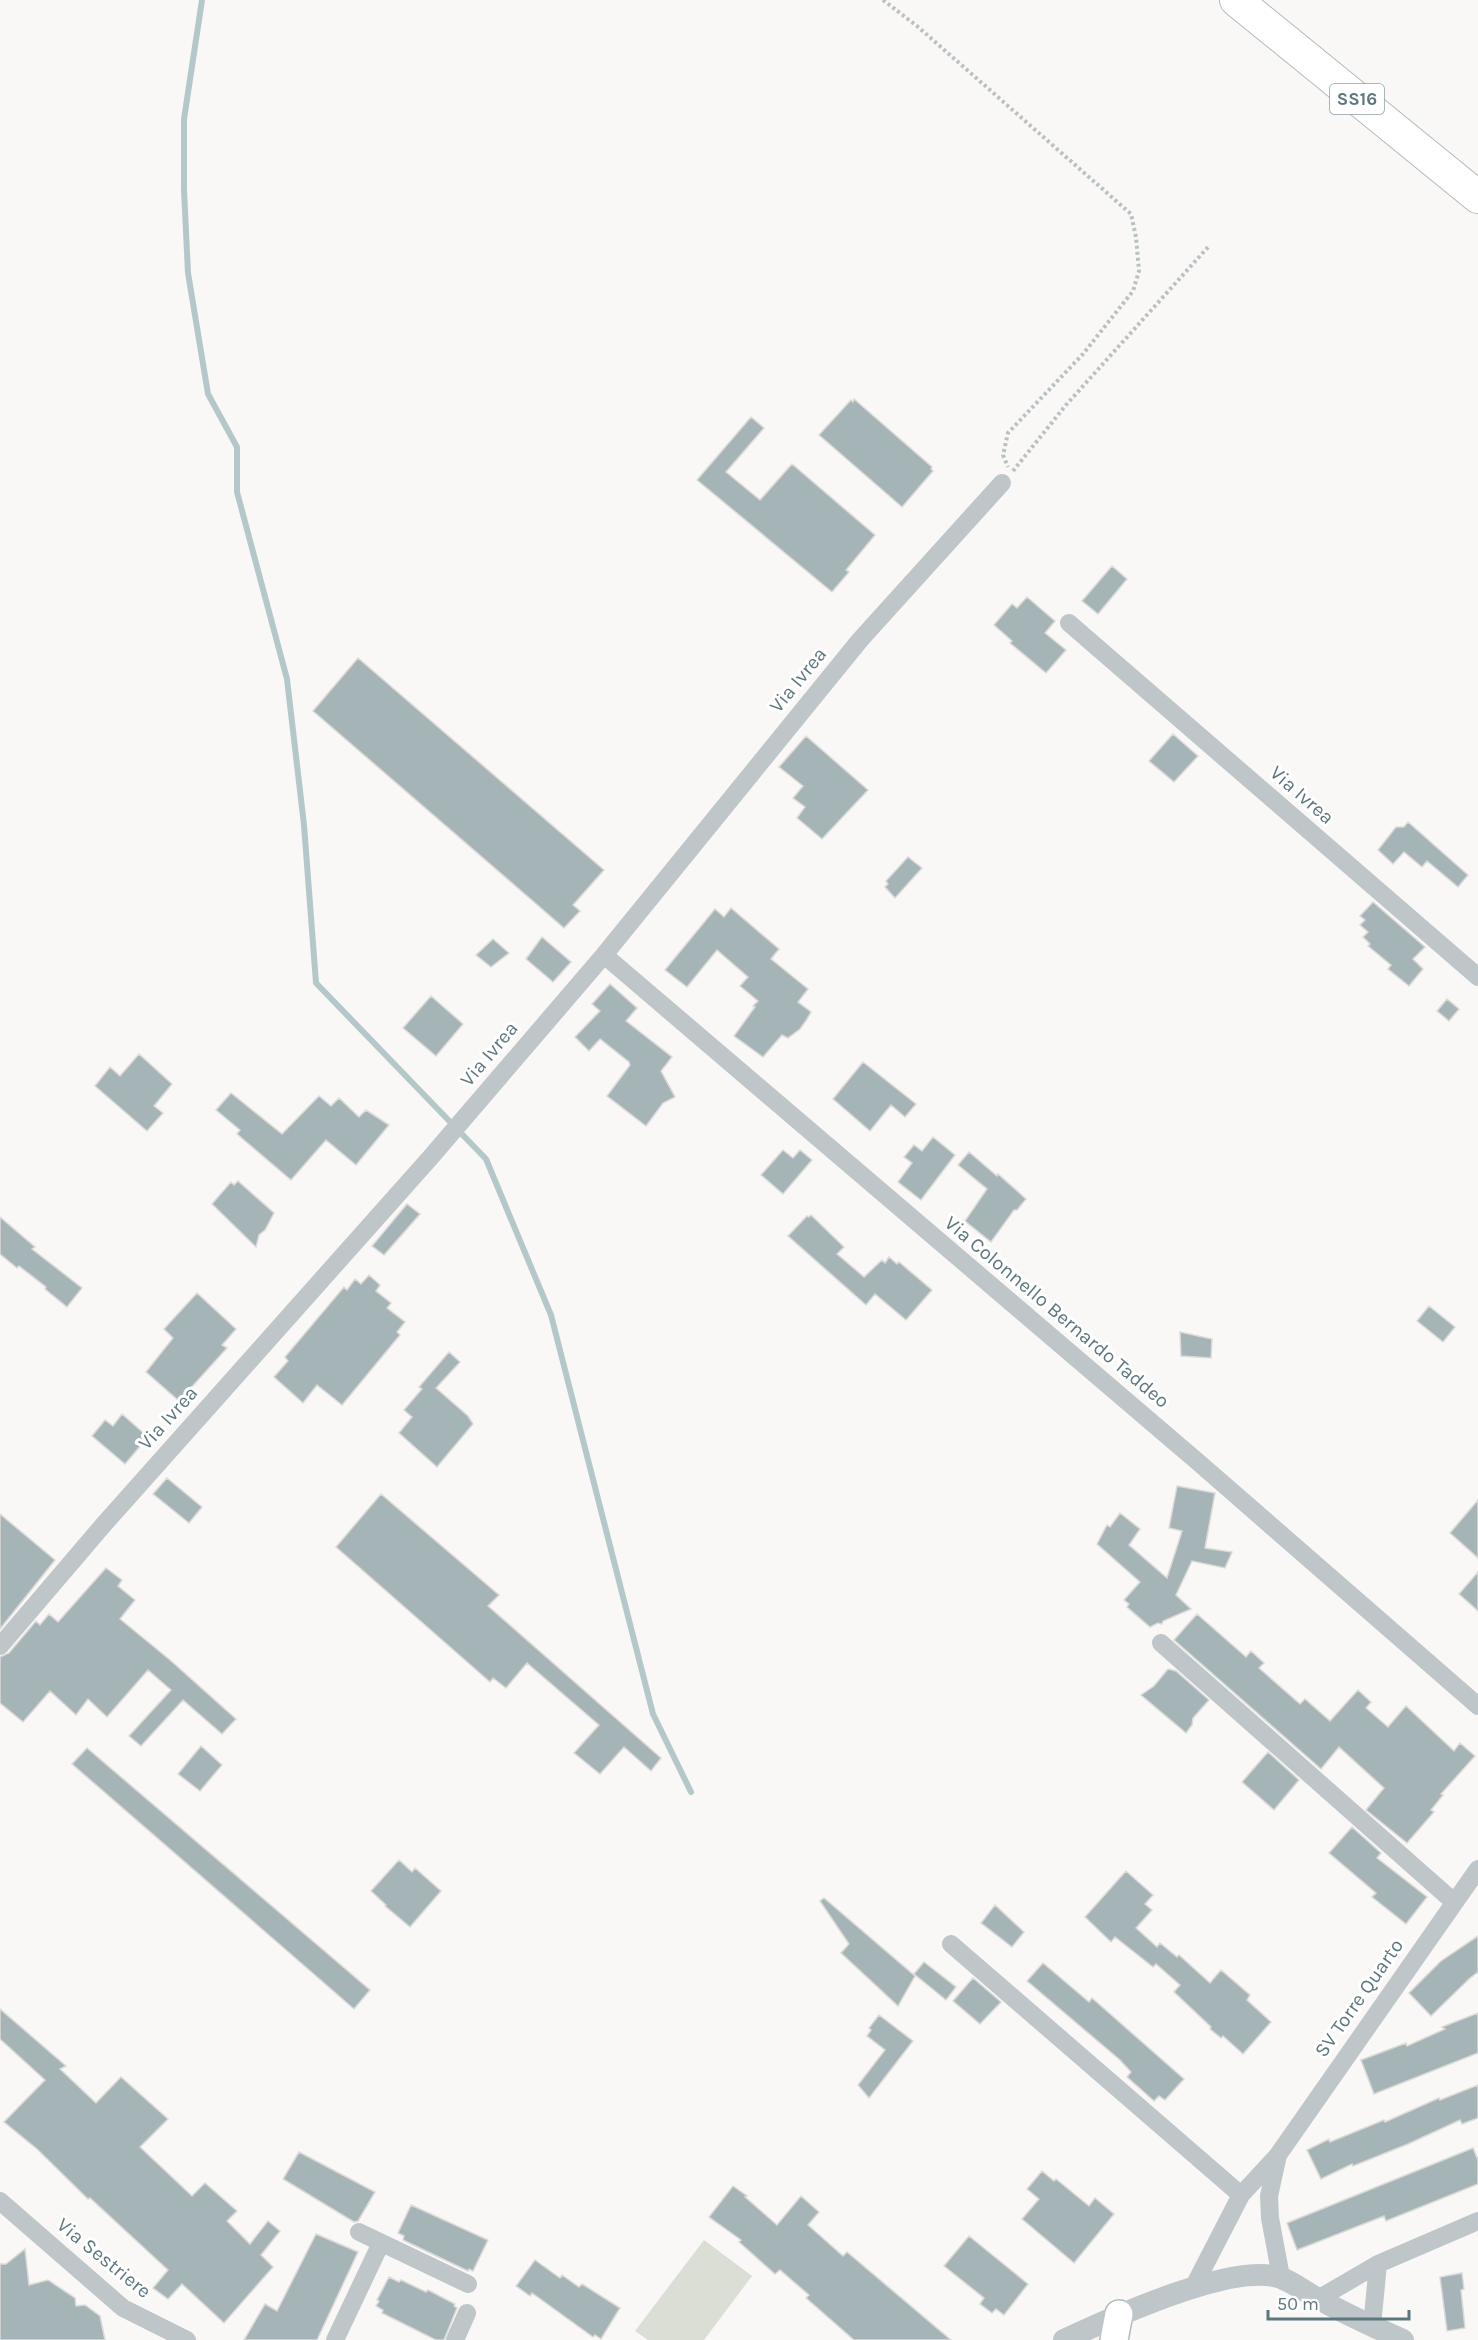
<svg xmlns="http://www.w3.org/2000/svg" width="1478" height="2340" viewBox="0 0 1478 2340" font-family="Karla,sans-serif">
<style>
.green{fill:#daded5}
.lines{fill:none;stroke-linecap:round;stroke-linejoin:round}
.stream{stroke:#b5c8c9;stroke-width:6}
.building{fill:#a5b4b7;stroke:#dbdad8;stroke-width:1.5}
.secondary-casing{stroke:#b1bbbe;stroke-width:30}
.trunk-casing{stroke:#b2babc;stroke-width:34}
.path{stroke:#bbc0c2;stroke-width:4;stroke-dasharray:3 3;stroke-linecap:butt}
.minor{stroke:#bec6c9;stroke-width:18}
.tertiary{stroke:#bec6c9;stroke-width:22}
.secondary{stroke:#fff;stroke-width:27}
.trunk{stroke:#fff;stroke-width:32}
.labels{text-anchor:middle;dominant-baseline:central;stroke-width:6;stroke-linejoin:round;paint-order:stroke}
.shield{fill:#fff;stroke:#8ea0a5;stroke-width:1.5}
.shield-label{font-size:18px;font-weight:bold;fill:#5d777e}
.street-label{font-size:20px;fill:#5d777e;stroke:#fff}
</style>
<rect width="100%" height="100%" fill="#f9f8f6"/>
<path class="green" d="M704,2240L752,2276L704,2340H648L635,2331Z"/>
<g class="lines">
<path class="stream" d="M202,0L184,119V190L188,273L208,394L237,447V492L287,679L304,825L316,983L486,1159L551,1315L653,1714L691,1792"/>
</g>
<path class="building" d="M854,399L932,467L931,469L933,471L902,507L819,435L851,400L853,402Z
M751,417L764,428L726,472L760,500L792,464L875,535L846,570L849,572L832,592L697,480Z
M1112,566L1127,579L1098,614L1082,601Z
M1027,597L1055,621L1045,633L1066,650L1046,673L1010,643L1012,641L994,625L1012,604L1017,608Z
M358,658L604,870L573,905L580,911L564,928L313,711Z
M1173,734L1198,756L1174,782L1149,761Z
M806,736L868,790L822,839L797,818L805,807L793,798L803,786L779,767Z
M1408,822L1468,875L1458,887L1427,861L1422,867L1404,852L1393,864L1378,850L1396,827H1404Z
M908,857L922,868L895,898L885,887L888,884L886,881Z
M1373,902L1425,947L1413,959L1423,969L1409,986L1388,969L1391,965L1368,946L1370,944L1363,937L1368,932L1360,925L1365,920L1360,916Z
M731,908L779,949L771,959L808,989L798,1002L811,1012L807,1019L800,1029L788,1038L782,1035L763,1057L734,1036L755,1007L753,1006L758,1001L740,986L748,977L717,950L687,987L665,970L715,909L724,917Z
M542,937L571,962L553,982L526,959Z
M493,939L509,953L491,967L476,955Z
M610,984L637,1008L626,1021L672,1057L661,1071L675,1097L663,1103L646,1126L607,1096L630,1065L629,1062L600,1039L589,1051L575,1037L600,1011L592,1004Z
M431,996L463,1024L436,1056L403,1028Z
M1447,999L1459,1009L1449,1021L1437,1011Z
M139,1054L172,1084L154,1106L163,1113L147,1131L95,1086L110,1067L120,1076Z
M863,1062L916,1104L905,1117L891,1105L870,1131L833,1099Z
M231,1093L282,1134L319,1096L331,1106L339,1098L359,1117L366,1110L389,1125L356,1165L326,1140L291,1180L237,1134L240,1130L216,1110Z
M933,1137L955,1155L921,1200L898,1182L912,1163L904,1157L914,1145L922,1151Z
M783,1150L793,1158L800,1150L812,1160L783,1194L761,1175Z
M969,1152L997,1176L998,1174L1026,1199L1017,1210H1014L991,1242L965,1221L987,1189L958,1165Z
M238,1181L274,1213L265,1230L259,1235L256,1247L212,1204L231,1182L234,1185Z
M407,1204L420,1214L384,1255L372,1246Z
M811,1215L844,1247L837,1254L864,1277L882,1260L885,1263L889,1257L897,1264L899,1262L932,1290L906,1320L875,1294L866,1305L788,1236L807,1216L809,1217Z
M0,1217L35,1247L32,1249L82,1288L67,1307L45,1289L46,1287L19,1266L17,1268L0,1254Z
M369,1275L380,1285L376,1291L391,1303L387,1308L405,1322L397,1332L400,1335L342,1405L317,1385L303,1403L274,1377L288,1361L285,1357L344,1287L347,1290L355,1279L361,1284Z
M197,1293L236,1329L222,1345L227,1348L179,1401L146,1372L173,1338L164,1329Z
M1429,1306L1455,1327L1443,1342L1417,1321Z
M1180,1332L1212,1339L1211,1358L1181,1356Z
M449,1352L460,1362L436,1388L468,1416L473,1424L437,1467L399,1433L412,1417L404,1410L422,1389L419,1387Z
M122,1414L148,1437L125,1464L92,1436L105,1420L113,1426Z
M167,1478L202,1507L189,1523L153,1494Z
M1177,1486L1215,1493L1205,1548L1232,1552L1225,1568L1192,1561L1176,1595L1191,1609L1163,1621L1162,1624L1158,1623L1150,1627L1127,1607L1129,1604L1124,1600L1140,1582L1097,1544L1107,1525L1110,1527L1120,1513L1140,1529L1129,1545L1167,1578L1182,1531L1169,1528Z
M381,1494L499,1595L488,1606L661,1758L651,1771L624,1747L600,1774L574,1753L599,1725L527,1663L506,1688L493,1678L490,1682L336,1547Z
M1478,1500V1558L1450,1533Z
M0,1514L55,1560L0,1629Z
M106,1568L122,1580L118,1586L135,1600L120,1619L170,1660L236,1719L222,1734L183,1700L141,1746L129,1736L171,1690L148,1670L107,1717L88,1699L76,1715L50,1691L23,1722L0,1703V1657L9,1653L36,1621L40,1625L49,1614L58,1622Z
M1478,1572V1611L1459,1594Z
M1197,1614L1246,1657L1251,1651L1264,1663L1259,1668L1300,1704L1305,1699L1330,1721L1358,1690L1371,1702L1366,1708L1388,1727L1406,1706L1454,1751L1460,1743L1475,1756L1441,1794L1443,1795L1431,1810L1434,1812L1407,1843L1366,1810L1384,1788L1339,1747L1321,1769L1174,1640Z
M1168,1669L1176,1671L1209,1700L1193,1718L1192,1725L1186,1733L1141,1695L1154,1686Z
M201,1746L222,1765L200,1791L178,1774Z
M87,1748L370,1990L354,2009L72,1764Z
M1268,1752L1299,1780L1274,1810L1242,1782Z
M1352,1827L1381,1853L1377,1858L1427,1897L1406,1924L1372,1897L1376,1893L1329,1853Z
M399,1860L412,1872L415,1868L441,1891L410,1927L385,1906L386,1905L371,1891Z
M1126,1871L1153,1895L1145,1904L1152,1910L1136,1928L1157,1947L1160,1943L1177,1957L1179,1955L1210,1983L1221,1970L1250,1995L1247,2000L1271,2022L1243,2054L1223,2036L1221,2038L1210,2029L1211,2027L1174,1992L1180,1985L1156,1964L1153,1967L1115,1937L1111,1942L1085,1917Z
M824,1898L915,1976L898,2006L841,1953L849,1944L820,1901Z
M995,1905L1024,1932L1012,1947L981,1923Z
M1478,1936V1972L1470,1978L1431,2016L1409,1993L1441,1961Z
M924,1962L956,1987L946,2000L914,1974Z
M1043,1963L1089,2002L1092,1998L1184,2079L1165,2100L1159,2096L1154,2101L1127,2077L1131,2072L1120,2060L1027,1981Z
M973,1978L1001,2002L980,2024L953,2001Z
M0,2009L66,2066L60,2069L96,2103L121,2077L168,2119L140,2147L192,2196L205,2183L237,2211L227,2221L250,2244L268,2221L280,2231L261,2255L273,2267L224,2323L182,2284L168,2299L153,2288L168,2270L90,2198L88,2199L37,2149L4,2122L45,2080L0,2039Z
M1478,2013V2053L1374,2094L1361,2060L1406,2043L1407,2046L1445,2029L1442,2027Z
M879,2015L913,2041L869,2098L858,2085L885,2050L867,2036L871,2030L869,2028Z
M1478,2085V2118L1462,2124L1460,2120L1408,2144L1353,2166L1352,2164L1321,2179L1307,2150L1329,2139L1330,2142L1384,2120L1385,2122L1439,2098L1440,2100Z
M1473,2148L1478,2160V2184L1386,2221L1384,2216L1297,2250L1287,2223Z
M299,2152L375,2192L358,2221L354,2222L283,2179Z
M1042,2171L1054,2181L1056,2179L1089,2206L1095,2198L1114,2214L1074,2263L1022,2219L1039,2199L1027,2189Z
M733,2186L747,2196L745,2197L777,2225L801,2196L819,2212L808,2225L843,2256L847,2252L951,2340H854L806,2298L809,2295L780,2270L775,2274L739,2242L741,2240L709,2217Z
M411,2205L488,2240L473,2271L469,2269L468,2271L403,2240L404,2236L398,2233Z
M316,2234L358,2252L317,2340H244L265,2304L277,2311Z
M969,2236L1028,2284L1004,2315L996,2309L992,2313L980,2304L984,2298L944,2266Z
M25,2249L29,2285L48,2280L75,2298L76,2306L85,2305L100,2316L105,2340H0V2264H6Z
M535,2260L560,2278L562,2275L579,2287L582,2284L620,2308L601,2339L595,2335L593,2337L532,2293L530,2296L516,2286Z
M1462,2273L1464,2289L1461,2290L1465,2328L1447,2331L1440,2277Z
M389,2277L399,2282L401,2280L426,2292L428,2290L455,2304L454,2306L457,2308L444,2340H436L382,2313L383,2310L376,2306L379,2301L377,2300Z"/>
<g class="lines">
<defs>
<path id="secondary" d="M1114,2340L1119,2314"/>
<path id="trunk" d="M1236,0L1478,197"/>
</defs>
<use href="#secondary" class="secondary-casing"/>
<use href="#trunk" class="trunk-casing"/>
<path class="path" d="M883,0L917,26L1131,214L1136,237L1139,271L1133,291L1083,354L1008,433L1003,455L1008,467
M1013,471L1066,405L1208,247"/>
<path class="minor" d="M1069,623L1478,977
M604,955L1198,1462L1478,1706
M1161,1643L1454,1902
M0,1646L105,1523L430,1158L604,955L860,640L1002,483
M951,1944L1241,2195
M1278,2155L1269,2196L1270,2218L1281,2277
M0,2201L123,2308L187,2340
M359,2232L468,2284
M1193,2288L1241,2195L1278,2155L1478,1869
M1318,2299L1378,2264L1478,2221
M1372,2326L1378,2264
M335,2340L381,2243
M455,2340L467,2313"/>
<path class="tertiary" d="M1064,2340C1109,2319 1235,2261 1281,2278C1293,2282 1305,2292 1317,2298C1345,2314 1374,2327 1403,2340"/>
<use href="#secondary" class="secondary"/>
<use href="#trunk" class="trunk"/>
</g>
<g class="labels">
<rect class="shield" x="1330" y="84" width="54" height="30" rx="4.5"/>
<g class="shield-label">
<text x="1357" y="99">SS16</text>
</g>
<g class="street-label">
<text transform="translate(798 680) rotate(-51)">Via Ivrea</text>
<text transform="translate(1302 795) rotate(41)">Via Ivrea</text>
<text transform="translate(489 1054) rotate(-50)">Via Ivrea</text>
<text transform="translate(1057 1312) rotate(40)">Via Colonnello Bernardo Taddeo</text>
<text transform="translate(168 1418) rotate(-48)">Via Ivrea</text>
<text transform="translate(1359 1998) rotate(-55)">SV Torre Quarto</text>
<text transform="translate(104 2258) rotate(39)">Via Sestriere</text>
</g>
</g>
<path d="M1268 2310v9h141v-9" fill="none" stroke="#5d777e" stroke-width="3"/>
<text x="1277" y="2310" font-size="18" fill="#5d777e" stroke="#ffffff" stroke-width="4.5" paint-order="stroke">50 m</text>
</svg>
